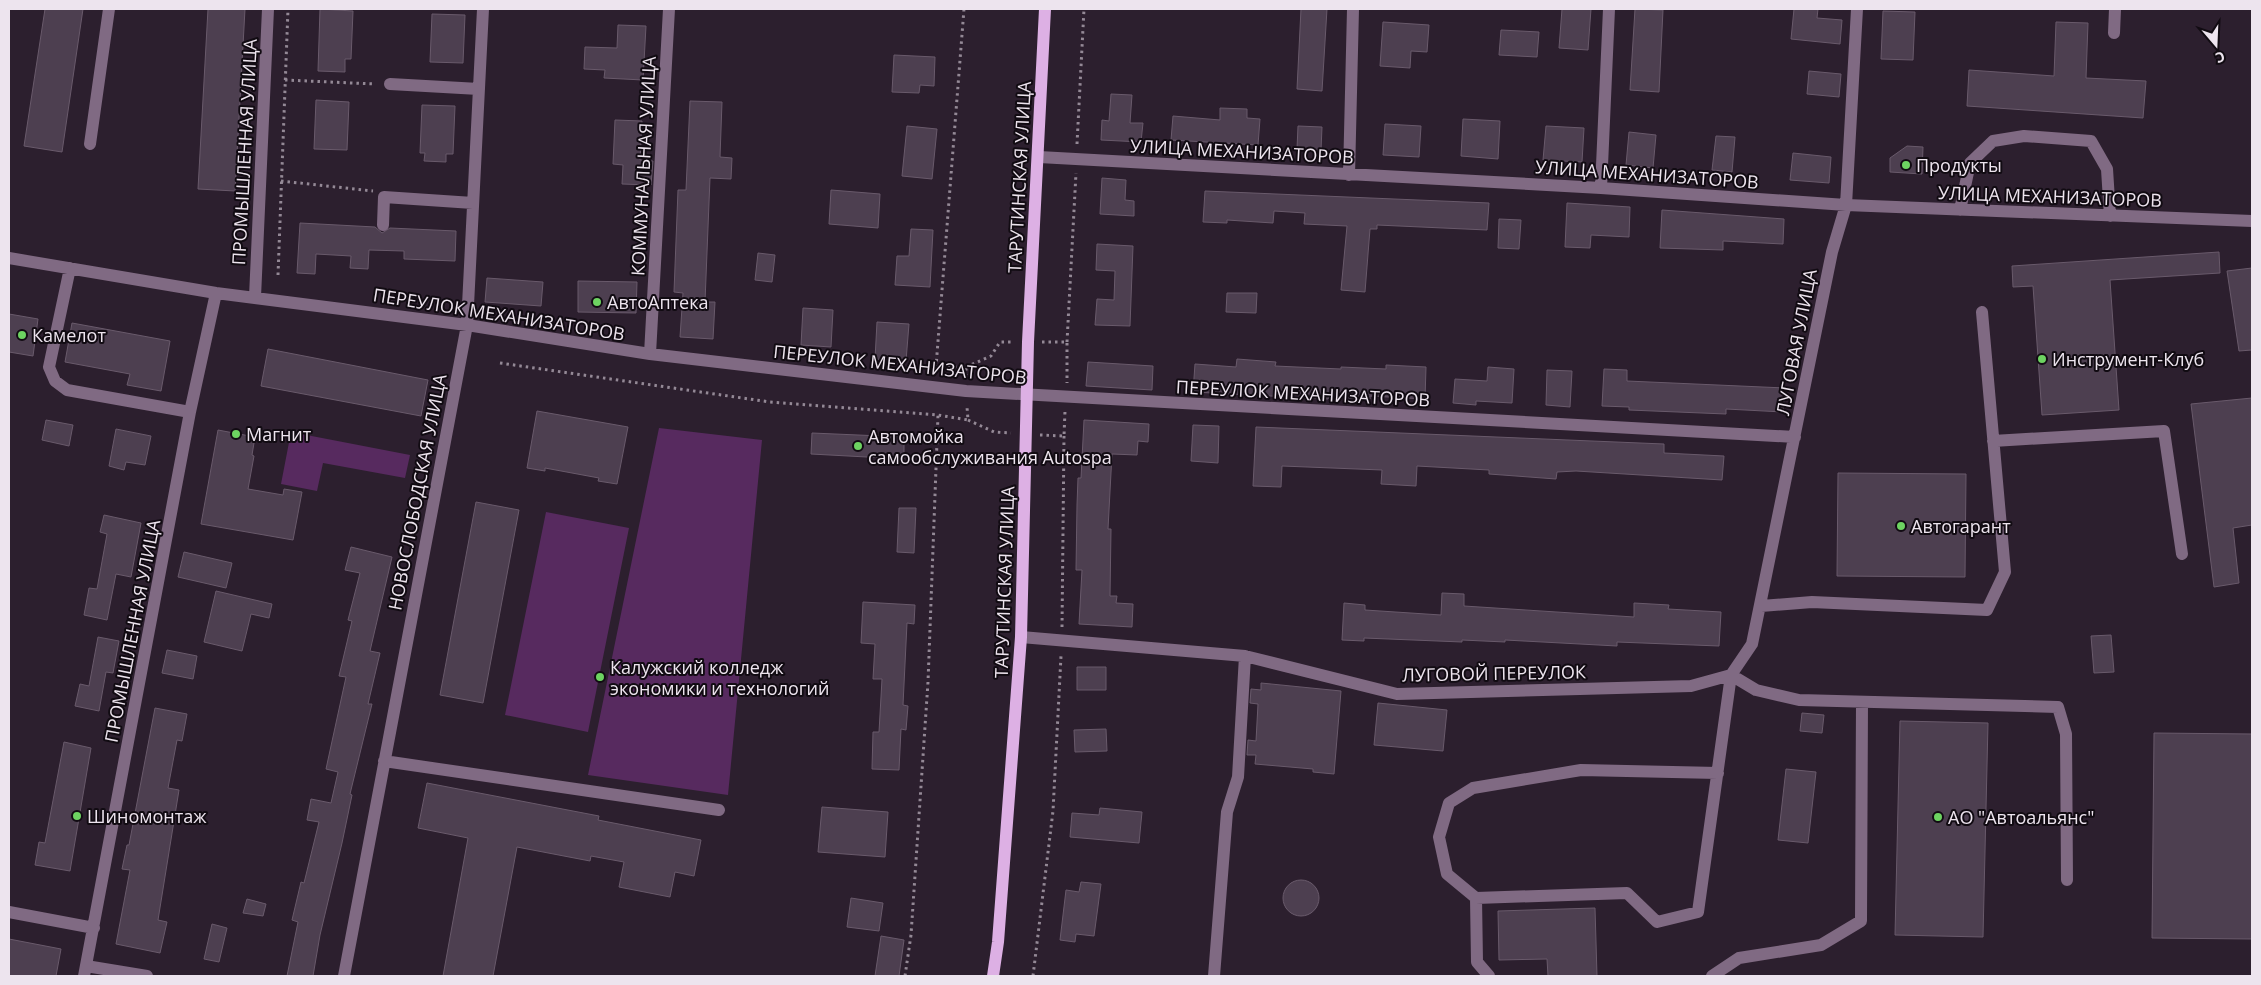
<svg xmlns="http://www.w3.org/2000/svg" width="2261" height="985" viewBox="0 0 2261 985" font-family="'Open Sans',sans-serif">
<style>
.green{fill:#572a5f}
.building{fill:#4d3f50;stroke:#695a6b}
.lines{fill:none;stroke-linecap:round;stroke-linejoin:round}
.path{stroke:#948996;stroke-width:3;stroke-dasharray:2.5 4;stroke-linecap:butt}
.minor{stroke:#806a83;stroke-width:12}
.major{stroke:#ddb0e4;stroke-width:12}
.poi-dot{fill:#6dd361;stroke:#110b12;stroke-width:2}
.labels{text-anchor:middle;dominant-baseline:central;stroke-width:4;stroke-linejoin:round;paint-order:stroke}
.street-label{font-size:18px;fill:#ede4ee;stroke:#110b12}
.poi-label{font-size:18px;fill:#ede4ee;stroke:#110b12;text-anchor:start}
</style>
<rect width="100%" height="100%" fill="#2c1f2e"/>
<path class="green" d="M659,428L762,440L728,795L588,775Z
M291,432L410,455L405,478L323,463L317,491L281,484Z
M546,512L629,528L588,732L505,715Z"/>
<path class="building" d="M45,9H83L62,152L24,146Z
M208,9H245L235,191L198,189Z
M320,9L353,11L351,59H345V72L318,71Z
M1301,9H1327L1322,91L1297,89Z
M1562,9H1591L1588,50L1559,48Z
M1635,9L1663,10L1659,92L1630,90Z
M1794,9H1818L1817,18L1842,20L1840,44L1791,39Z
M1883,11L1915,12L1913,60L1881,59Z
M432,14L465,15L463,63L430,62Z
M1383,22L1429,25L1427,52L1411,51L1410,68L1380,66Z
M2056,22L2088,23L2086,78L2146,81L2143,118L1967,106L1969,70L2054,76Z
M618,25L646,26L643,80L604,78L605,70L584,69L585,47L617,48Z
M1501,30L1539,32L1537,57L1499,55Z
M894,55L935,57L934,86L920,85L919,93L892,92Z
M1809,71L1841,74L1839,97L1807,94Z
M1111,94L1132,95L1130,123H1143L1141,142L1101,140L1102,120L1109,121Z
M316,100L349,102L347,150L314,149Z
M690,101L722,102L720,157L732,158L731,179L710,178L705,302H715L713,339L680,337L683,293L674,292L678,190H686Z
M422,105L455,106L453,154H446V162L424,161L425,153H420Z
M1220,108L1247,109V118L1260,119L1258,145L1171,140L1173,116L1220,120Z
M1463,119L1500,121L1498,159L1461,156Z
M615,120L642,121L640,160L653,161L651,185L622,184L623,165L613,164Z
M1385,124L1421,126L1419,157L1383,155Z
M907,126L937,129L932,179L902,176Z
M1298,126L1322,127L1321,150L1297,149Z
M1546,126L1584,128L1582,162L1543,160Z
M1629,132L1656,135L1653,168L1626,165Z
M1716,136L1735,137L1732,172L1712,170Z
M1907,146L1923,147L1922,174L1890,172V158Z
M1793,153L1831,157L1829,183L1790,180Z
M1102,178L1126,180L1125,200L1134,201V216L1100,214Z
M831,190L880,194L878,228L829,224Z
M1205,191L1489,203L1487,230L1377,225V229H1370L1365,292L1341,290L1347,226L1304,224L1305,213L1274,211L1273,223L1227,220V223L1203,222Z
M1567,203L1630,207L1629,237L1591,235L1590,248L1565,247Z
M1662,210L1784,219L1783,244L1723,241V250L1660,248Z
M1499,219L1521,220L1519,249L1498,248Z
M300,223L375,227L382,233L390,228L456,231L455,261L404,259V251L369,250L368,269L350,268L351,256L316,254L315,274L297,273Z
M911,229L933,230L930,287L895,285L897,256H909Z
M1097,244L1133,246L1130,326L1095,325L1097,299L1114,300L1115,271L1096,270Z
M2219,252L2220,273L2110,280L2119,410L2042,415L2033,286L2013,287L2012,266Z
M758,253L775,255L772,282L755,280Z
M2252,268V350L2239,351L2227,271Z
M487,278L543,282L541,306L485,302Z
M578,281L637,282L636,313L578,312Z
M1227,293H1257L1256,313L1226,312Z
M803,308L833,310L831,347L801,345Z
M9,314L38,319L33,356L9,352Z
M877,322L909,324L906,361L875,359Z
M72,323L170,341L161,391L127,385L130,374L65,362Z
M268,349L428,380L421,416L261,386Z
M1237,359L1276,362L1275,366L1341,369V367L1386,369V365L1426,367L1425,399L1370,396V399L1329,397L1328,399L1193,392L1195,364L1236,367Z
M1088,362L1153,366L1152,390L1086,386Z
M1488,367L1514,369L1512,403L1476,401V405L1453,403L1455,379L1487,381Z
M1604,369L1627,370V381L1785,388L1783,412L1726,409V414L1629,410V407L1602,406Z
M1547,370L1572,371L1570,407L1546,405Z
M2252,398V525L2233,528L2239,583L2214,587L2191,404Z
M537,411L628,427L617,484L598,481L599,478L545,468V471L527,468Z
M46,420L73,425L69,446L42,440Z
M1084,420L1149,424L1148,442L1138,441L1137,455L1112,454L1108,529H1111L1110,596H1117L1116,603L1133,604L1132,627L1079,624L1082,570H1076L1077,505L1078,478H1081Z
M1193,425L1219,426L1218,463L1191,461Z
M1256,427L1664,444V453L1724,456L1722,480L1576,471L1557,472L1556,479L1489,474V470L1417,466L1416,486L1381,484L1382,470L1282,466L1281,487L1253,486Z
M116,429L151,436L145,465L126,462L124,470L109,466Z
M218,430L255,437L252,455L254,456L248,489L283,495L284,489L302,492L293,540L201,524Z
M812,433L904,437V459L811,454Z
M1838,473L1966,474L1965,577L1837,576Z
M476,502L519,510L483,703L440,695Z
M899,508H916L914,553L897,552Z
M104,515L141,523L131,577L116,574L107,620L84,615L89,588L97,589L107,534L100,532Z
M351,547L392,557L370,651L380,653L368,704H372L350,794L352,795L342,843L320,935L313,976H287L298,922L292,920L301,882L304,883L319,822L307,820L311,799L331,803L338,772L326,769L346,677L339,676L352,621L348,620L360,573L345,570Z
M184,552L232,563L226,588L178,577Z
M216,591L272,604L269,618L251,614L242,651L204,642Z
M1442,593L1464,594V606L1634,617V603L1669,605L1668,609L1721,612L1719,646L1617,642V646L1505,640V642L1462,640V642L1364,638V641L1342,640L1344,603L1365,605V610L1441,615Z
M863,602L915,605L914,624L907,623L903,705L908,706L906,730L901,729L899,770L872,769L873,732H879L882,679H873L875,644L861,643Z
M2111,635L2114,672L2094,673L2091,636Z
M98,637L119,641L113,673L106,672L99,711L75,706L80,684L89,686Z
M167,650L197,656L193,679L162,673Z
M1077,667H1106V690H1077Z
M1261,683L1341,691L1334,774L1313,772V769L1255,764L1256,755H1247L1248,740L1256,741L1258,704L1250,703L1251,689L1261,690Z
M1378,703L1447,710L1443,751L1374,745Z
M155,708L187,714L182,741L177,740L168,788L179,790L158,920L167,922L160,953L116,944L130,870L122,869L127,845H129Z
M1802,713L1824,715L1822,733L1800,731Z
M1900,721L1988,723L1983,937L1895,935Z
M1106,729L1107,751L1075,752L1074,730Z
M2154,733L2252,734V939L2152,938Z
M64,742L91,748L70,871L35,865L39,842L45,843Z
M1786,769L1816,772L1808,843L1778,840Z
M427,783L599,816L598,820L701,840L694,876L675,872L670,897L619,887L624,862L591,856L590,861L517,847L493,976H443L468,838L418,828Z
M822,807L888,812L885,857L818,852Z
M1100,808L1142,812L1139,843L1070,837L1072,813L1099,815Z
M1283 898a18 18 0 1 1 36 0a18 18 0 1 1-36 0Z
M1081,882L1101,884L1094,936L1076,934L1075,942L1060,940L1066,890L1079,892Z
M851,898L883,903L879,931L847,927Z
M247,899L266,904L263,916L243,913Z
M1595,908L1597,976H1548L1547,959L1499,960L1498,911Z
M212,924L227,928L219,962L204,959Z
M881,936L904,940L899,976H875Z
M9,939L61,949L56,976H9Z"/>
<g class="lines">
<path class="path" d="M964,9L936,367H966V375
M285,80L375,84
M1077,144L1084,9
M281,181L373,191
M278,275L288,9
M1042,342H1067V383
M1067,342L1076,173
M500,363L770,402L938,415L968,420L967,407
M966,367L991,356L1000,342H1013
M968,420L994,432L1011,433
M1040,435L1064,436L1065,411
M1062,627L1064,436
M905,976L911,935L928,682L938,415
M1033,976L1053,811L1061,656"/>
<path class="minor" d="M2114,33L2115,9
M390,84L479,89
M90,144L109,9
M1039,157L1601,188L1846,205L2252,221
M1349,175L1353,9
M1601,188L1609,9
M1960,210L1970,163L1993,141L2024,136L2091,141L2107,169L2110,216
M383,225L384,197L473,203
M9,258L216,293L467,325L650,354L966,391L1795,437
M70,268L49,367L55,381L67,390L190,412
M255,297L268,9
M650,354L669,9
M1993,441L2164,431L2182,554
M1761,606L1812,602L1987,610L2005,572L1982,312
M1021,637L1245,656L1397,694L1691,686L1731,675
M1731,675L1756,690L1799,700L2058,707L2066,734L2067,880
M384,761L719,810
M1476,898L1447,874L1439,837L1449,803L1473,788L1581,770L1718,773
M9,912L94,928
M86,966L147,976
M84,976L190,412L216,293
M344,976L467,325L483,9
M1214,976L1227,812L1238,777L1245,656
M1489,976L1477,962L1476,898L1627,893L1657,922L1698,912L1731,675L1752,644L1832,252L1846,205L1857,9
M1712,976L1739,958L1821,945L1861,921L1862,702"/>
<path class="major" d="M993,976L998,942L1021,637L1028,342L1045,9"/>
</g>
<g class="poi-dot">
<circle cx="1906" cy="165" r="5"/>
<circle cx="597" cy="302" r="5"/>
<circle cx="22" cy="335" r="5"/>
<circle cx="2042" cy="359" r="5"/>
<circle cx="236" cy="434" r="5"/>
<circle cx="858" cy="446" r="5"/>
<circle cx="1901" cy="526" r="5"/>
<circle cx="600" cy="677" r="5"/>
<circle cx="77" cy="816" r="5"/>
<circle cx="1938" cy="817" r="5"/>
</g>
<g class="labels">
<g class="street-label">
<text transform="translate(1242 151) rotate(3)">УЛИЦА МЕХАНИЗАТОРОВ</text>
<text transform="translate(244 152) rotate(-87)">ПРОМЫШЛЕННАЯ УЛИЦА</text>
<text transform="translate(643 166) rotate(-87)">КОММУНАЛЬНАЯ УЛИЦА</text>
<text transform="translate(1647 174) rotate(4)">УЛИЦА МЕХАНИЗАТОРОВ</text>
<text transform="translate(1019 177) rotate(-87)">ТАРУТИНСКАЯ УЛИЦА</text>
<text transform="translate(2050 196) rotate(2)">УЛИЦА МЕХАНИЗАТОРОВ</text>
<text transform="translate(499 314) rotate(9)">ПЕРЕУЛОК МЕХАНИЗАТОРОВ</text>
<text transform="translate(1796 342) rotate(-79)">ЛУГОВАЯ УЛИЦА</text>
<text transform="translate(900 364) rotate(6)">ПЕРЕУЛОК МЕХАНИЗАТОРОВ</text>
<text transform="translate(1303 393) rotate(3)">ПЕРЕУЛОК МЕХАНИЗАТОРОВ</text>
<text transform="translate(417 492) rotate(-79)">НОВОСЛОБОДСКАЯ УЛИЦА</text>
<text transform="translate(1004 582) rotate(-88)">ТАРУТИНСКАЯ УЛИЦА</text>
<text transform="translate(132 631) rotate(-79)">ПРОМЫШЛЕННАЯ УЛИЦА</text>
<text transform="translate(1494 673) rotate(-1)">ЛУГОВОЙ ПЕРЕУЛОК</text>
</g>
<g class="poi-label">
<text x="1916" y="165">Продукты</text>
<text x="607" y="302">АвтоАптека</text>
<text x="32" y="335">Камелот</text>
<text x="2052" y="359">Инструмент-Клуб</text>
<text x="246" y="434">Магнит</text>
<text x="868" y="436">Автомойка<tspan x="868" dy="21">самообслуживания Autospa</tspan></text>
<text x="1911" y="526">Автогарант</text>
<text x="610" y="667">Калужский колледж<tspan x="610" dy="21">экономики и технологий</tspan></text>
<text x="87" y="816">Шиномонтаж</text>
<text x="1948" y="817">АО "Автоальянс"</text>
</g>
</g>
<rect width="2261" height="985" fill="none" stroke="#ede4ee" stroke-width="20"/>
<g transform="translate(2216 45) rotate(161)" stroke="#110b12" stroke-width="4" paint-order="stroke">
<path d="M0-4L9 19L0 12L-9 19Z" fill="#ede4ee"/>
<text y="-8" font-size="14" font-weight="bold" text-anchor="middle" fill="#ede4ee">С</text>
</g>
</svg>
